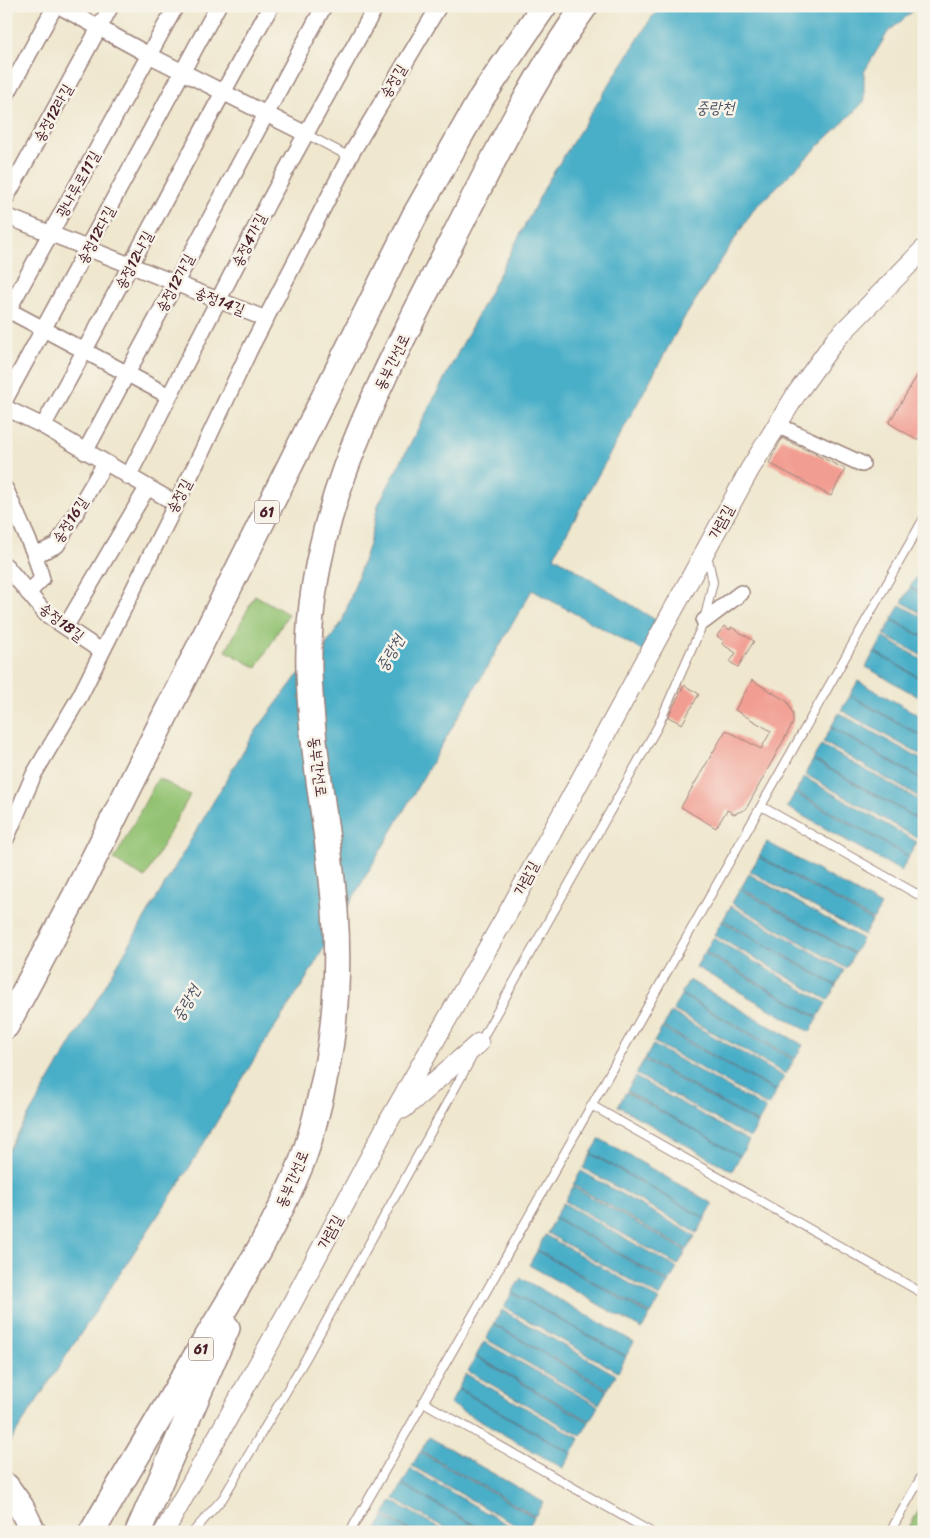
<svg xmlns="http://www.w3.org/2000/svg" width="930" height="1538" viewBox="0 0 930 1538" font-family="Sriracha,'Poor Story',sans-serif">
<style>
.green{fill:#93c372;stroke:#6e714e}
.water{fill:#49afc8;stroke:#4a677a}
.building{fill:#f29d92}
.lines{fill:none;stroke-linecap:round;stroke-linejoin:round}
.service-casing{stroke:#9c837c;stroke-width:10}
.minor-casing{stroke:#9c837c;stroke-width:18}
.tertiary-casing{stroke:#9c837c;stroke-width:21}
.trunk-casing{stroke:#9c837c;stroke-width:28}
.service{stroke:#fff;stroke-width:8}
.minor{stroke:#fff;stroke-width:15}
.tertiary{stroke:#fff;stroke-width:19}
.trunk{stroke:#fff;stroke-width:25}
.labels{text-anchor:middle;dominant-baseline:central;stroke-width:5;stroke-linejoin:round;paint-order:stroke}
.shield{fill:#f7f3e8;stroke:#7e5f64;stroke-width:1}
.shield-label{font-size:14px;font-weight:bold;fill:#4a1f2b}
.street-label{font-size:15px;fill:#4a1f2b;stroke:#f7f3e8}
.water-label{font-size:16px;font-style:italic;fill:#4a5162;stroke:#f7f3e8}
</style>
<rect width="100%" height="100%" fill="#f7f3e8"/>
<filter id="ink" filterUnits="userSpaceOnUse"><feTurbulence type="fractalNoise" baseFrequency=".02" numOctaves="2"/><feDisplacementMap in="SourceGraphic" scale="10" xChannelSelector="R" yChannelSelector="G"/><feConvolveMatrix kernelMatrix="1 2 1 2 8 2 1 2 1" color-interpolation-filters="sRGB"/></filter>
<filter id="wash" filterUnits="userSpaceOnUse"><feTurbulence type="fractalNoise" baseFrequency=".0096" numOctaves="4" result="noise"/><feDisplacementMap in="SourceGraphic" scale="20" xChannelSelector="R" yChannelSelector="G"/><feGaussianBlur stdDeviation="1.12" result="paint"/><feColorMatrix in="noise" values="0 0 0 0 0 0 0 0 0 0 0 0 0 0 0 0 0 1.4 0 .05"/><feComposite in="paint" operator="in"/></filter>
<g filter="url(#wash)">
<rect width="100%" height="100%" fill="#efe7ce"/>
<path class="green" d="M255,595L288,614L257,668L226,651Z
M158,778L190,795L145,878L114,860Z
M919,1510L924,1513V1532H906Z"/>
<path class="water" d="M662,6H919L888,32L864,72V102L754,209L683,320L554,556L657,621L643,651L532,590L303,984L261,1048L189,1168L6,1448V1154L252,736L297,676L322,651L342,622L369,544L378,505L548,181L652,17Z
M919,573L924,576V595L910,587Z
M910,588L924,596V615L902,602Z
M900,605L924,618V637L892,619Z
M892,620L924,638V657L884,635Z
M883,637L924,661V680L875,652Z
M874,652L924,681V700L866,667Z
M858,681L924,718V737L850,695Z
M850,696L924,738V757L841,710Z
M839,713L924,761V780L831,727Z
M831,728L924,781V800L823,742Z
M821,745L924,803V822L813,759Z
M813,760L924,823V830L919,839L805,774Z
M804,777L917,842L909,856L796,792Z
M795,793L909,857L901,871L787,807Z
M767,842L881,906L873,920L759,856Z
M759,857L872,921L864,935L750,871Z
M749,874L862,939L854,953L741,888Z
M740,889L854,954L846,968L732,903Z
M731,906L844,970L836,985L723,920Z
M722,921L836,986L828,1000L714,935Z
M713,938L826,1003L818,1017L705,952Z
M704,953L818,1018L810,1032L696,967Z
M689,980L803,1045L795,1059L681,994Z
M681,995L794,1060L786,1074L673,1010Z
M671,1012L784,1077L776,1091L663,1027Z
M662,1028L776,1092L768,1106L654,1042Z
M653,1045L766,1109L758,1123L645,1059Z
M644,1060L758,1124L750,1138L636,1074Z
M635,1077L749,1141L740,1156L627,1091Z
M626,1092L740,1156L732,1171L618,1106Z
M600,1139L713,1204L705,1218L591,1153Z
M591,1154L705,1219L697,1233L583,1168Z
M581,1171L695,1236L687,1250L573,1185Z
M573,1187L686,1251L678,1265L565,1201Z
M563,1203L677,1268L669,1282L555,1217Z
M555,1218L668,1283L660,1297L547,1233Z
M545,1235L659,1300L651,1314L537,1250Z
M537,1251L650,1315L642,1329L529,1265Z
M521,1278L634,1342L626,1356L512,1292Z
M512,1293L626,1357L618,1372L504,1307Z
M502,1310L616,1375L608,1389L494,1324Z
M494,1325L607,1390L599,1404L486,1339Z
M484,1342L598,1406L590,1421L476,1356Z
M476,1357L589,1422L581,1436L468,1371Z
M466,1374L580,1439L572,1453L458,1388Z
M458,1389L572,1454L563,1468L450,1404Z
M429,1437L543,1502L535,1516L421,1451Z
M420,1452L534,1517L526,1531L412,1466Z
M411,1469L520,1532H487L402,1484Z
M402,1485L485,1532H452L394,1499Z
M392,1501L446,1532H413L384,1515Z
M384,1517L411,1532H378L376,1531Z"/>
<g id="blocks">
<path class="building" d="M924,364V430L917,440L889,423Z
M782,438L845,469L831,496L769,463Z
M724,626L730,630L731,627L754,641L738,667L730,662L736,653L722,644L724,641L717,636Z
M752,680L788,702L793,714V723L746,809L734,814L727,810L716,828L681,807L726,730L761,749L771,731L735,710Z
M684,685L699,694L682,724L668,717Z"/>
</g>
</g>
<g filter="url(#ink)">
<use href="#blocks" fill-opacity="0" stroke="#9c837c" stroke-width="1"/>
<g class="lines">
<defs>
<path id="service" d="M306,134L350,157
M761,806L924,898
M479,1044L658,726L704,621L713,582L707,554
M591,1105L924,1294
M423,1402L651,1532
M193,1532L223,1498L306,1358L471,1059
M350,1532L924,518
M890,1532L924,1472"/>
<path id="minor" d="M59,6L149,55L306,134
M6,96L55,6
M6,198L111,6
M6,216L266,319
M8,310L169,396
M6,314L176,6
M6,398L218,6
M6,408L43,426L175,503
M777,425L862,464
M43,426C121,287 192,145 271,6
M85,452L324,6
M128,477L268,203L376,6
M6,490L35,555
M6,566L46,614L101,651
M28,593L42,579L35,555L57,545L105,463
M704,621L741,593
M66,626L147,488
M6,839L34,774L80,696L197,462L250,349L351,154L439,6"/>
<path id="tertiary" d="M403,1109L479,1043
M164,1532L289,1309L390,1119L510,909L750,469L797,393L836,339L924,249"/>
<path id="trunk" d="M6,1026L75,896L414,217L482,97L544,6
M6,1486L21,1507L33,1532
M92,1532C128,1470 165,1408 202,1346C237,1288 275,1228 301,1164C312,1136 319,1105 325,1076C336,1022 339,966 335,911C329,831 311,752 309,672C304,513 385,374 454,237C494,158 533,78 585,6
M138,1532L227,1328"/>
</defs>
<use href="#service" class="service-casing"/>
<use href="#minor" class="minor-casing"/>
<use href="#tertiary" class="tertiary-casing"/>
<use href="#trunk" class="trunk-casing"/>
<use href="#service" class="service"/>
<use href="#minor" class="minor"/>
<use href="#tertiary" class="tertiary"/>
<use href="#trunk" class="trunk"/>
</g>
</g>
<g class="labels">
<g class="shield">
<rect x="254.5" y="500.5" width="25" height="23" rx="4"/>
<rect x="188.5" y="1337.5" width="25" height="23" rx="4"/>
</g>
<g class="shield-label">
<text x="267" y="512">61</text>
<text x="201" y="1349">61</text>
</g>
<g class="street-label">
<text transform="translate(393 81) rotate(-59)">송정길</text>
<text transform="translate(53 113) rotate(-61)">송정12라길</text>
<text transform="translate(78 184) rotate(-61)">광나루로11길</text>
<text transform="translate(96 235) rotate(-62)">송정12다길</text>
<text transform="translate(249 240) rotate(-63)">송정4가길</text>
<text transform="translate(134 260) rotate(-62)">송정12나길</text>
<text transform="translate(175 283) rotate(-62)">송정12가길</text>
<text transform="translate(220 301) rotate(21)">송정14길</text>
<text transform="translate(392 362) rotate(-64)">동부간선로</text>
<text transform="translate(179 496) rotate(-62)">송정길</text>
<text transform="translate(70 520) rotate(-57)">송정16길</text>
<text transform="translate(721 522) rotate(-62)">가람길</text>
<text transform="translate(62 622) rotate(38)">송정18길</text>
<text transform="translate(318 767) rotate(83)">동부간선로</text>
<text transform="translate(526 878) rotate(-63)">가람길</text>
<text transform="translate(292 1179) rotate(-67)">동부간선로</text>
<text transform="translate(330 1232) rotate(-62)">가람길</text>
</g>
<g class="water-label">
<text x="715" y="107">중랑천</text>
<text transform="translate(390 653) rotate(-60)">중랑천</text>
<text transform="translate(186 1003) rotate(-60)">중랑천</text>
</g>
</g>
<rect width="930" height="1538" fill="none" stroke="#f7f3e8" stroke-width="25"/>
</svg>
